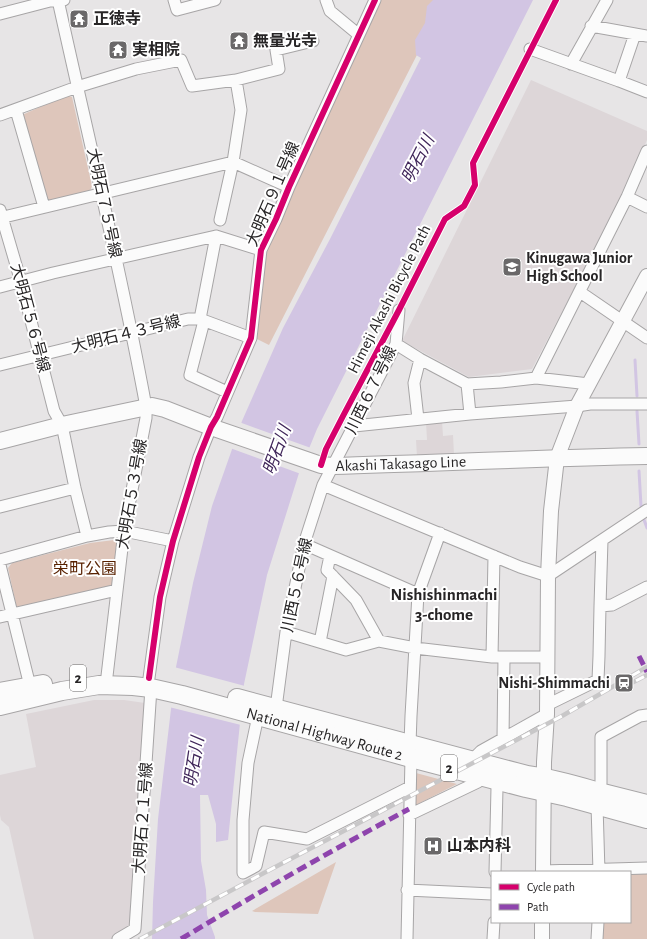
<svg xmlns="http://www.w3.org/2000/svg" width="647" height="939" viewBox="0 0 647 939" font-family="'Alegreya Sans','Noto Sans JP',sans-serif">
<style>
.built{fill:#ddd6d8}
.green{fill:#dec6bb}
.water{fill:#d2c5e3}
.pier{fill:#e7e5e6}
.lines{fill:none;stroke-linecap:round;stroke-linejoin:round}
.stream{stroke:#d2c5e3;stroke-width:3}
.minor-casing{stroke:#a7a5a6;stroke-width:13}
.tertiary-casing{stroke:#a7a5a6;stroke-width:16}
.secondary-casing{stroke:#a7a5a6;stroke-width:18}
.trunk-casing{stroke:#a7a5a6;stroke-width:20}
.minor{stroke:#fbfbfb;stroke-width:11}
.tertiary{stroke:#fbfbfb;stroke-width:14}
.secondary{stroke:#fbfbfb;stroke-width:16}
.trunk{stroke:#fbfbfb;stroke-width:18}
.rail-casing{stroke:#c8c7c8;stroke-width:4.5}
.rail{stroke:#fff;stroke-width:3;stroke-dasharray:9;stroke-linecap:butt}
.quiet{stroke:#8e44ad;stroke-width:5;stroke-dasharray:10 5;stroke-linecap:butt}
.cycleway-casing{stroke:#fff;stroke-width:8}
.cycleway{stroke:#d6006c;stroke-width:6}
.labels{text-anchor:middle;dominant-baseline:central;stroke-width:4;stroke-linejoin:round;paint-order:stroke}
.shield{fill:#fff;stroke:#686667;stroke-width:1}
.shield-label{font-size:15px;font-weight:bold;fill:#272526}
.poi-label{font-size:16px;font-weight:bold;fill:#272526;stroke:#fff;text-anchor:start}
.street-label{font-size:16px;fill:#272526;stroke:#fff}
.park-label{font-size:16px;fill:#582100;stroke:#fff}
.water-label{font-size:17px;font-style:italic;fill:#40265a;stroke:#fff}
.neighbourhood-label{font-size:17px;font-weight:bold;fill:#272526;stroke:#fff}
</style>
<rect width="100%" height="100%" fill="#e7e5e6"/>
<path class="built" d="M531,80L647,131V140L624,193L532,369L469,377L402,341Z
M442,421L443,436L453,435L454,455L417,457L416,440H427L426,422Z
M94,700H124L145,703L129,926L111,939H34L9,827L1,820L0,815V775L36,767L26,714Z"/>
<path class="green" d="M379,0H445L269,345L255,338L264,250Z
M67,95L72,97L92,186L90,191L48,201L22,115Z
M114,540L117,544L112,587L17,609L8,568L12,563L90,543Z
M416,773L457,784L416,805Z
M336,862L318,914L255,912L252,911Z
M630,874H647V939H602V922H630Z"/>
<path class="water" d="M433,0H533L317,429L299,473L267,575L244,684L228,840L216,842V824L208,795H200L201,861L206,890L207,915L215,937V939H152L153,902L158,819L176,667L193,583L212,506L242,421L283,328L330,239L421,58L416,55L415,40L425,23L427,6Z"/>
<path class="pier" d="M239,422L311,448L301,474L230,448Z
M174,667L245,686L241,725L169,707Z"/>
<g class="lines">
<path class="stream" d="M635,360L637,396
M637,411L639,444
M639,471L641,506
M643,517L647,528"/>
<defs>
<path id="minor" d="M58,0C88,136 121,271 146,407V418L124,531L107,676
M174,0L177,10L215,0
M326,0L330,11L359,35
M0,14L50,1L64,0
M591,26L647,36
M530,49L619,81L647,92
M571,64L607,0
M619,81L635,34
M16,110L44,207
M0,115L77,87L136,69L181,60L192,86L236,80L279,69L276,50L313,41
M627,197L647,207
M0,210L21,282L54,411L62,425L75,488L87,536
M0,218L233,162L289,187
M220,220L233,162L241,110L236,80
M0,287L53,273L216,236L261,250
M580,292L647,338
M200,319L216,236
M204,321L190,375L227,392
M396,344L420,359L467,384L501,382L536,378L589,384
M0,365L188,319H200L251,338
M536,378L627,197L647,151
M467,384L470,414
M418,419L414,383L420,359
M354,426L470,414L577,406L590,404H647
M323,485L520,567L548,576L647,510
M0,507L75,488
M304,544L418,594
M330,556L327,570L356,600L379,641
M0,560L87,536L109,532L124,531L173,541
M0,565L30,686
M600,606L612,605L647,587
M0,617L117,590
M286,632L346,650L379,641L415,648L492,657H547
M320,642L333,576
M492,657L494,556
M149,678L160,597L173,541L199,457L211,427L217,417L251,338L261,250L276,219L289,187L375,0
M547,705L598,680L599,656L600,606L602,540
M276,708L286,632L304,544L323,485L396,344L399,310
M258,716L248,763L243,820V873L256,866L264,832L307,839L410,787
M503,739L504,657
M410,744L411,716L418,594L440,533
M472,760L481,751L547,714
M600,792L601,783V737L640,716L647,715
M597,805L599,872
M409,815L478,782L481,777
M543,871L647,868
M495,872L497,788L498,781
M407,890L492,894
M118,939L135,929L151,688
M407,939L411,758
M493,939L494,922
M597,939L598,922"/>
<path id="tertiary" d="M543,872L544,762L547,714L548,576L551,511L557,458L577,406L647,276
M542,939V922"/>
<g id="secondary">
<path id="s1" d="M0,441L62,425L152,406L165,409L211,427L321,465L333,466C438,463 542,458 647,456"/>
</g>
<g id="trunk">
<path d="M0,692L43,684"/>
<path d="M237,698L527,775C552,778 575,785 599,792C615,796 631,800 647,804"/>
<path id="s2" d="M0,706L62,691L99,685L133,686L151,688L182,695L411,758L526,788L567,797L647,819"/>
</g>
</defs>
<use href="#minor" class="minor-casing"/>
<use href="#tertiary" class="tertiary-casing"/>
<use href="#secondary" class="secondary-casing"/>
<use href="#trunk" class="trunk-casing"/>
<use href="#minor" class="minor"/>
<use href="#tertiary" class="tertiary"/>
<use href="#secondary" class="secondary"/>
<use href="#trunk" class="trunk"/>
<defs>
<path id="rail" d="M620,689L647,675
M140,939L262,874L562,716L647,667"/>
</defs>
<use href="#rail" class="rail-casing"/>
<use href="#rail" class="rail"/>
<path class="quiet" d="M639,656L647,672
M181,939C256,894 332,850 409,809"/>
<defs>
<path id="cycleway" d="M321,465L326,449L343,416L399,310L445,219L464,206L475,185L473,163L556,0
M149,678L160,597L173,541L199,457L211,427L217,417L251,338L261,250L276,219L289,187L375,0"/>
</defs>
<use href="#cycleway" class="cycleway-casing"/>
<use href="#cycleway" class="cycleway"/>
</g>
<defs>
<symbol id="temple-square" viewBox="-11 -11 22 22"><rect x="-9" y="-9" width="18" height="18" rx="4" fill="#6a6869" stroke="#fff"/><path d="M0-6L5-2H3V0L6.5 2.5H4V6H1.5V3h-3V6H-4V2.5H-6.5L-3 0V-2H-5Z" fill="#fff"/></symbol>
<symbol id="school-square" viewBox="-11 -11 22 22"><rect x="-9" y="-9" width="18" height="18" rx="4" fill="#6a6869" stroke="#fff"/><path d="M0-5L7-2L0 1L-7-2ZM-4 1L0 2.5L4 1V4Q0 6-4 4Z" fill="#fff"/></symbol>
<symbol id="station-square" viewBox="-11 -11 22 22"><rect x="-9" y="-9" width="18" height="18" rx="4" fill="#6a6869" stroke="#fff"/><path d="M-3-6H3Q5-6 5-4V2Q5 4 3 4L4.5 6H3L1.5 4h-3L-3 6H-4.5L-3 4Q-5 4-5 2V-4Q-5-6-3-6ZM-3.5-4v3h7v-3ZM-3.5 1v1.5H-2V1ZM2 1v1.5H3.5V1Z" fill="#fff"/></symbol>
<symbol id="hospital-square" viewBox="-11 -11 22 22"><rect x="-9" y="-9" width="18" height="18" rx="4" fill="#6a6869" stroke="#fff"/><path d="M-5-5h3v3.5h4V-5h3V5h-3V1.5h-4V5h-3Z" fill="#fff"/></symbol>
</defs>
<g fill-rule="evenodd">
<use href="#temple-square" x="68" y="8" width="22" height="22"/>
<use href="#temple-square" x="228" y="30" width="22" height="22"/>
<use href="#temple-square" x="107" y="39" width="22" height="22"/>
<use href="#school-square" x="501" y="256" width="22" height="22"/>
<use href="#station-square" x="613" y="672" width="22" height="22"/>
<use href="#hospital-square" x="422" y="835" width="22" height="22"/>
</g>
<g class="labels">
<g class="shield">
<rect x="70" y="665" width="16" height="26" rx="3"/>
<rect x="441" y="755" width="16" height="26" rx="3"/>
</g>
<g class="shield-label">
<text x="78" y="678">2</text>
<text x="449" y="768">2</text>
</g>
<g class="poi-label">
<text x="93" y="19">正徳寺</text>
<text x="253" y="41">無量光寺</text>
<text x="132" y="50">実相院</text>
<text x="526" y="258">Kinugawa Junior<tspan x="526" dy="18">High School</tspan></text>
<text x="610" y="683" text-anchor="end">Nishi-Shimmachi</text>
<text x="447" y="846">山本内科</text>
</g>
<g class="street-label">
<text transform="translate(273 194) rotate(-67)">大明石９１号線</text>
<text transform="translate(104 203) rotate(78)">大明石７５号線</text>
<text transform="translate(389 299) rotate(-63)">Himeji Akashi Bicycle Path</text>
<text transform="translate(30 318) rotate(75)">大明石５６号線</text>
<text transform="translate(126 334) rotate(-14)">大明石４３号線</text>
<text transform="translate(371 390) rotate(-64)">川西６７号線</text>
<text stroke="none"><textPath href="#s1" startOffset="415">Akashi Takasago Line</textPath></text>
<text transform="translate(132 494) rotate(-80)">大明石５３号線</text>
<text transform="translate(297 585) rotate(-78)">川西５６号線</text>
<text stroke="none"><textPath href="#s2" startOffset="333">National Highway Route 2</textPath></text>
<text transform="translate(143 818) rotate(-86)">大明石２１号線</text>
</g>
<g class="park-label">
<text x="85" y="569">栄町公園</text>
</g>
<g class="water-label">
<text transform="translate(418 159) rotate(-63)">明石川</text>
<text transform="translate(277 450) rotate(-70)">明石川</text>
<text transform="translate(194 762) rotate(-81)">明石川</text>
</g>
<g class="neighbourhood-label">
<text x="444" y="594">Nishishinmachi<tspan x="444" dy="20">3-chome</tspan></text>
</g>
</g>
<rect x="491" y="871" width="140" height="52" fill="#ffffff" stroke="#a9a8a8"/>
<rect x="499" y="884" width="20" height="6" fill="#d6006c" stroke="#a9a8a8"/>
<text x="527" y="891" font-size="12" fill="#272526">Cycle path</text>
<rect x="499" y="904" width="20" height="6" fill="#8e44ad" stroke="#a9a8a8"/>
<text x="527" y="911" font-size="12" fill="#272526">Path</text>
</svg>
